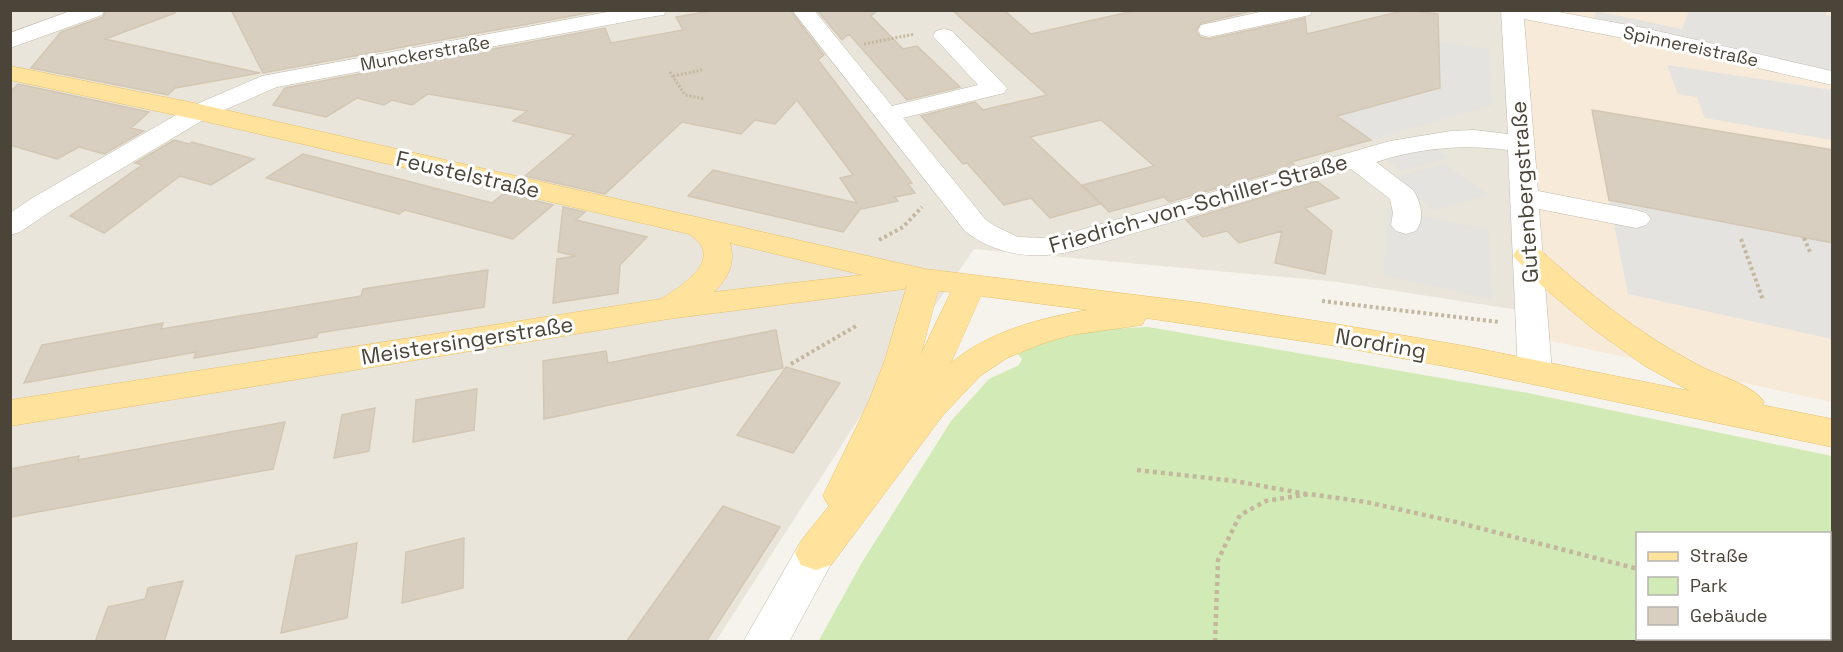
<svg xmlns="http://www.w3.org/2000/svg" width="1843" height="652" viewBox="0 0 1843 652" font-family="'Space Grotesk',sans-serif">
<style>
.residential{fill:#eae5da}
.commercial{fill:#f7ead8}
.green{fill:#d2eab5;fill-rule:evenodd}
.parking{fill:#e5e3e0}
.building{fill:#d8cfc1;stroke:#d3c7b4;stroke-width:1.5}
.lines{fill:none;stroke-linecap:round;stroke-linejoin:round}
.minor-casing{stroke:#c2bbae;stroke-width:1}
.major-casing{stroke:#e6c16a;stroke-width:1}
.path-far2{stroke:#c4b79f;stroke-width:3;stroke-dasharray:2 2;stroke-linecap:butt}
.path-far1{stroke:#c4b79f;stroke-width:4;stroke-dasharray:3 3;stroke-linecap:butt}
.path{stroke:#c4b79f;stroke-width:4.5;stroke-dasharray:4 4;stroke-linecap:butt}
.minor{fill:#fff;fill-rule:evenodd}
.major{fill:#ffe39c;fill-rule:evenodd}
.labels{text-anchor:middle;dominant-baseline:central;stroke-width:6;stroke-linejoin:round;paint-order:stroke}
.far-street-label{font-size:18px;fill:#4b4439;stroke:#fff}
.street-label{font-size:22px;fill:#4b4439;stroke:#fff}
</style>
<rect width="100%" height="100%" fill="#f6f3ec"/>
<path class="residential" d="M10,11H1512L1518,310L1338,282L974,249L868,404L716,641H11Z"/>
<path class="commercial" d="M1515,11H1832V402L1537,338Z"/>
<path class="green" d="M1148,327L1528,393L1832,456V641L818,642L861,564L951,421L989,379L1019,365L1022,359L1016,352C1059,335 1102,328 1148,327ZM1638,534H1830V638H1638Z"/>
<path class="parking" d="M1596,11L1682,29L1689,11H1826V15L1832,16V73L1594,18Z
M1439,42L1489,49L1492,105L1371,140L1337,116L1439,88Z
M1667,65L1832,90V140L1705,118L1697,97L1678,94Z
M1433,147L1448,158L1401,171L1386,160Z
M1445,164L1489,195L1434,210L1391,178Z
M1609,200L1832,243V339L1628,294Z
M1388,209L1489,230L1492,299L1383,275Z"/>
<path class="building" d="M106,10H174L175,13L105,39L260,73L175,88L168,95L31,68L61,32L103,17Z
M231,10H597L598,11L263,73Z
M716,10H790L824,55L818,60L912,183L908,184L915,193L895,197L898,201L862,209L861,208L843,232L688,196L713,170L857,203L840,178L853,175L797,100L775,124L755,120L741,134L682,122L605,194L525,176L574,135L513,121L527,111L428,94L412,105L392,100L384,105L357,98L326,117L273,105L285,88L605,28L611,43L683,30L676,17Z
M817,10H878L871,16L903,49L917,46L960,87L907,100L849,34L842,40Z
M952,10H1004L1031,34L1138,10H1256L1201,23L1196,31L1200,37L1209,39L1305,18L1307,34L1406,10L1438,14L1440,88L1337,116L1371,140L1291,162L1296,166L1169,202L1164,197L1109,212L1083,185L1154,166L1101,120L1030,137L1101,204L1050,218L1031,198L1004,205L967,163L963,164L921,116L975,102L983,110L1047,95Z
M18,84L149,112L131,128L144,131L104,154L79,147L57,159L10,145V92Z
M1592,110L1833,150V243L1609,200Z
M174,140L189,144L192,142L254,159L211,185L180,176L104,233L70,216L142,165L135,163Z
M303,154L492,203L504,193L553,205L513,239L405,210L399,214L266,178Z
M1317,181L1339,198L1305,208L1332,231L1325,274L1275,263L1282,231L1239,243L1227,231L1203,237L1186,220Z
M563,207L585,212L576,220L647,237L620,265L618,293L553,303L557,259L576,256L558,252Z
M488,270L484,307L318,333L317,337L194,358L196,352L24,383L42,345L163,323L161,329L361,296L363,289Z
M776,330L783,368L544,419L543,361L606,351L608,363Z
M786,367L840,383L793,453L737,435Z
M477,389L474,430L413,442L416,400Z
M375,408L369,451L334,458L342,415Z
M285,422L273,469L10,517V469L79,456L78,460Z
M723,506L780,527L706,642H626Z
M464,538L463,588L402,603L406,552Z
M357,543L347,618L281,633L296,556Z
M183,581L164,642H95L108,607L145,599L148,588Z"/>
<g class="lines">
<defs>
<path id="minor" d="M73,10H104L102,15L10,48V33Z
M618,10H666L664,15L656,16L277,87L208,117L54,209L20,232L10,235V213L34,197L190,107L262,76Z
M792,10H814L892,106L978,85L933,36L936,31L944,29L952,31L1007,88L1004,93L903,118L985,219L995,226L1018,237L1042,238L1063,235L1390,141L1451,131L1474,130L1508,134L1501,10H1548L1644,28L1832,71V85L1644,42L1524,19L1538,191L1636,210L1646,213L1651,219L1646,225L1636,228L1539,209L1552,372L1547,381L1535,384L1523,381L1518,372L1508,150C1462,144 1420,148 1376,162L1413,190C1421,202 1425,219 1416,231L1406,234L1396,231L1391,225L1393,213L1390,199L1351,169L1077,250C1037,260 998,257 965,231Z
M1269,10H1312L1310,15L1209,37L1201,35L1198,30L1201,25Z
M816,536L831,541L837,553L789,642H743L801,541Z"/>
<path id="major" d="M10,66L199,104L925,269L1201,303L1336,324L1465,346L1690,391L1645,366L1592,328L1542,286L1513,256L1517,249L1528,247L1539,249C1588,293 1639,334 1698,365C1716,375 1754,385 1764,402L1762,405L1832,419V447L1465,370L1336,346L1146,318L1142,325L1071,335L1044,343L1007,358L980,376L943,415L831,565L816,570L801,565L795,553L801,541L829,506L823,496L869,401L885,360L907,285L904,289L668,319L10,426V400L661,299C682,286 727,258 689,234L199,120L10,80ZM730,243L863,275L714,292C728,278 736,263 730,243ZM938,291L951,292L921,354ZM981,296L1088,310C1041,318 989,331 951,363Z"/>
</defs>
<use href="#minor" class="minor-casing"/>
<use href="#major" class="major-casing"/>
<path class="path-far2" d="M864,44L915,34
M670,72L685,95L705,99
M673,76L702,70"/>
<path class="path-far1" d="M1804,238L1810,252
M1741,239L1763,300
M879,240L903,227L922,207
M1322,301L1499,322
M791,364L856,326"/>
<path class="path" d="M1137,470L1235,481L1306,494
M1215,642L1218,560L1240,515L1266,501L1309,494L1366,502L1456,522L1638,569"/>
<use href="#minor" class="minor"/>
<use href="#major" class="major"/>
</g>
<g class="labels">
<g class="far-street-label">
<text transform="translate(1691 46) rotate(12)">Spinnereistraße</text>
<text transform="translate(425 53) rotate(-10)">Munckerstraße</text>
</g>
<g class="street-label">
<text transform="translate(468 174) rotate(13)">Feustelstraße</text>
<text transform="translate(1524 192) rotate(-94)">Gutenbergstraße</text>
<text transform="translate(1198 203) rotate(-16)">Friedrich-von-Schiller-Straße</text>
<text transform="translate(467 340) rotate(-9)">Meistersingerstraße</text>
<text transform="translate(1381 343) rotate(10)">Nordring</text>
</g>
</g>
<rect width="1843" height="652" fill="none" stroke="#4b4439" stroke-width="24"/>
<rect x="1636" y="532" width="195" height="108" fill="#ffffff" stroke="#b7b4b0" stroke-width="1.5"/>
<rect x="1648" y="552" width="30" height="9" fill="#ffe39c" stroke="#b7b4b0" stroke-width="1.5"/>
<text x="1690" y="562" font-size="18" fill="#4b4439">Straße</text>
<rect x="1648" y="577" width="30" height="18" fill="#d2eab5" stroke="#b7b4b0" stroke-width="1.5"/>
<text x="1690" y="592" font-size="18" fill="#4b4439">Park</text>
<rect x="1648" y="607" width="30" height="18" fill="#d8cfc1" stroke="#b7b4b0" stroke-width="1.5"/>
<text x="1690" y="622" font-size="18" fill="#4b4439">Gebäude</text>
</svg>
